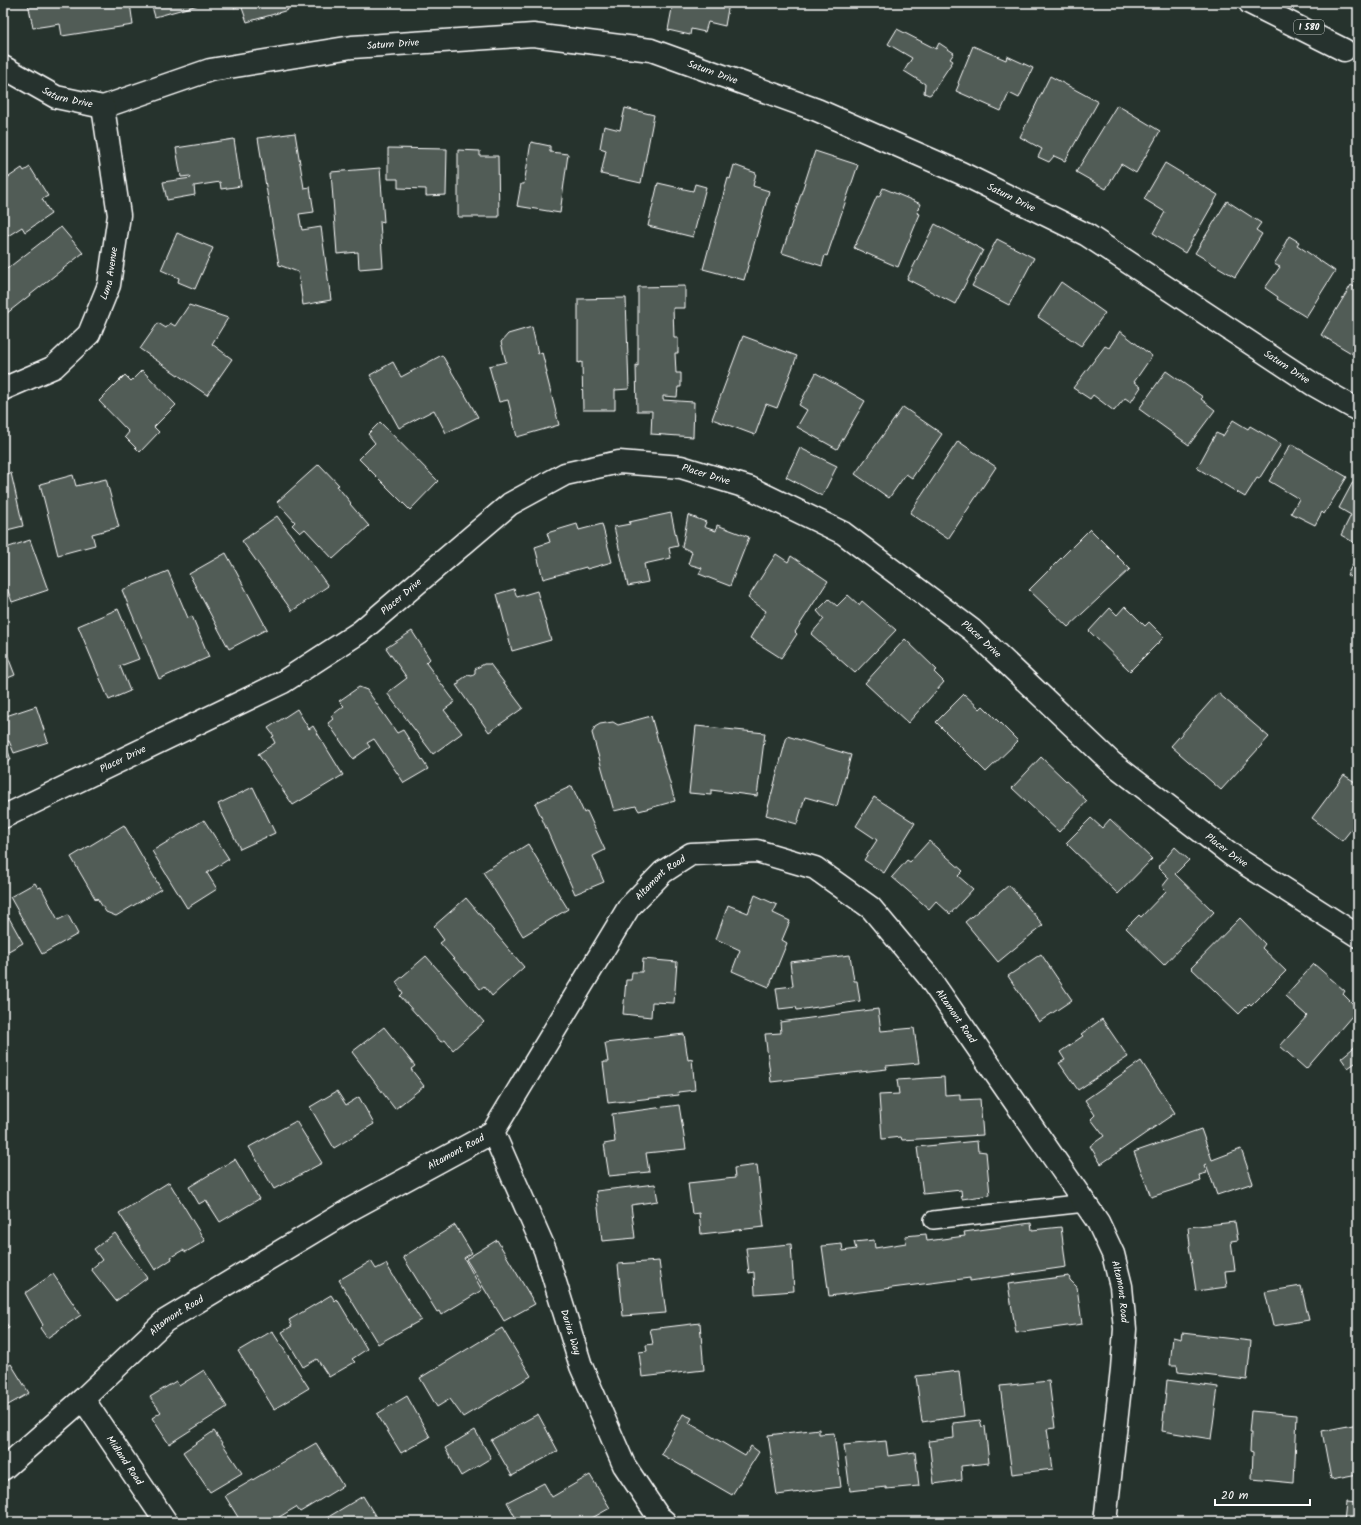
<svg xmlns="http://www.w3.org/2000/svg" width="1361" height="1525" viewBox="0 0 1361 1525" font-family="Kalam,sans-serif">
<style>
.building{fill:#515c57;stroke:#fff}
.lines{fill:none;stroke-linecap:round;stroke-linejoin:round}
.lane-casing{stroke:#fff;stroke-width:20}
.street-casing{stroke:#fff;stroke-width:25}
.highway-casing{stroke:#fff;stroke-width:25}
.lane{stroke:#26332d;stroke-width:17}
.street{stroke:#26332d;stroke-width:22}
.highway{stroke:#26332d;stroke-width:22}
.labels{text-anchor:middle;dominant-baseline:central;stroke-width:3;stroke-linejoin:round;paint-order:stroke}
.shield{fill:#26332d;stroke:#bec2c0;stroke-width:1}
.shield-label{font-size:9px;font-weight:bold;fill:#fff}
.street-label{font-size:10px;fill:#fff;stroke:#26332d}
</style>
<rect width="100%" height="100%" fill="#26332d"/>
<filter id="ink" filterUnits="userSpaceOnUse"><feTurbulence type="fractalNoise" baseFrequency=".025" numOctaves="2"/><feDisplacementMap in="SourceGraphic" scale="8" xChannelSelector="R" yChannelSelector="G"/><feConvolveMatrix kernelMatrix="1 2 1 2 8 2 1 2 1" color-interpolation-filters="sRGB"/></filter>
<g filter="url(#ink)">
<path class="building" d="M28,3H130L133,25L62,36L60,24L33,28Z
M151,3H205L155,17Z
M233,3H286L288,10L247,22L241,5L234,8Z
M673,3H729L725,26L708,22L705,32L691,29L690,35L668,30Z
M897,29L936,49L939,43L954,53L950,59L953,61L931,94L929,95L924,93L925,84L904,71L912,58L888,44Z
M973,46L1006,60L1007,56L1033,68L1019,98L1009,93L1001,111L956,91L959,84L958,83Z
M1050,76L1098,102L1065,161L1054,156L1049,162L1038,157L1042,149L1020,137Z
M1117,105L1160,131L1136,173L1121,164L1106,189L1076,172Z
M625,108L654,115L641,183L601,174L606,150L600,148L604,126L620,130Z
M295,133L304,188L310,187L314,212L299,214L302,230L321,227L331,300L303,305L298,272L279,265L258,138Z
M234,139L241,186L221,189L220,182L194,186L195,195L167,200L163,182L191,178L190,176L181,177L176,148Z
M531,142L550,146V152L568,154L560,213L517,206L521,184H524Z
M388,148L447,149L446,195L426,196V189L398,188V179H388Z
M458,150L480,151V156H498L499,217H458Z
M815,151L858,165L827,256L825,255L822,266L782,253Z
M1165,163L1218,195L1185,253L1153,233L1165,212L1144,199Z
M734,165L756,173L753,186L769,191L744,280L703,269L728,178L730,179Z
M30,167L48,196L42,199L51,214L25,232L22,227L3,239V181L22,168L24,171Z
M380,168L384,222L380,221L383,267L359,269L358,252L337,254L331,172Z
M658,183L693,191L695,184L706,187L693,237L648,226Z
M883,188L921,204L917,213L920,214L898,267L854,248L877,196L879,197Z
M1227,201L1261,223L1256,230L1262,234L1235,277L1195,253Z
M935,224L983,250L955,304L907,279Z
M61,227L83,253L6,314L3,310V272Z
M177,233L213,248L195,289L178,282L179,278L161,270Z
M1289,236L1299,242L1297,245L1335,271L1306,317L1277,299L1278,297L1265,288L1280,267L1274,264L1285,247H1283Z
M997,239L1034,258L1009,305L972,286Z
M1061,282L1105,313L1081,346L1038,317Z
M1351,285L1358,289V357L1321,335Z
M685,286V308H673L674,338H678V353H675L676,373H681V387H678L677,397L663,396V400L694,402L693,437L651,434L652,411H637L636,365L638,366V287Z
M626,298L629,389L615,390V410H583L582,362L578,363V299Z
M189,305L228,318L212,344L232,359L207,395L140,349L158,323L166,328L170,323L175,326Z
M532,327L538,354L542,352L547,373H546L559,425L517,437L508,400L499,402L489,366L506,362L501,342L508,334Z
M1120,331L1152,356L1134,382L1141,387L1131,402L1125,398L1114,411L1093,395L1090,399L1073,388L1105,346L1109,348Z
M743,336L797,356L777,408L766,404L755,435L712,419Z
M442,355L478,417L446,433L434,410L399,428L370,375L393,362L401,377Z
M142,370L176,405L154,427L159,432L140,452L125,437L129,432L99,401L125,375L131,381Z
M1166,371L1203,397L1201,399L1215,410L1189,445L1139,409Z
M816,373L865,401L837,449L797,427L807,410L799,405Z
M903,407L942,434L912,478L906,474L889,498L855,474Z
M1233,420L1248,429L1250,426L1281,444L1259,479L1257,478L1245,497L1197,468L1216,433L1223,436Z
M380,422L438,481L410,510L359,459L375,443L368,434Z
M958,441L996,467L948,539L910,513Z
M1291,444L1347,477L1324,514L1322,512L1315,525L1291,513L1299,499L1269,481Z
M800,448L837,466L822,496L786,477Z
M319,464L339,485L337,486L351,503L350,504L369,526L333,559L305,529L300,533L292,525L295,522L277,502Z
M11,473L23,526L3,531V475Z
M73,475L76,486L106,479L119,527L92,534L95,545L58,555L40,484Z
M1354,480L1358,482V545L1341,535L1351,515L1339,508Z
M671,513L678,546L669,548L671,558L644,564L648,582L628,586L614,527L630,524L629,522Z
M688,515L706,522L704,527L716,531L717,525L749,537L730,586L699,574L702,568L688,564L692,552L682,547Z
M277,516L328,586L292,611L242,541Z
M577,524L579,530L602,524L612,562L587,569L586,567L543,579L535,547L550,542L547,533Z
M1090,529L1130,569L1068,627L1029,590Z
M30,540L48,590L12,602L3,577V549Z
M226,553L267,629L229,649L189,574Z
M776,554L788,562L791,556L828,581L795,632L797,634L781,658L750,638L766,611L748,598Z
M1358,555V581L1347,575Z
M168,571L188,618L192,616L209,657L159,679L122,590Z
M514,589L517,597L537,591L551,640L512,651L497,594Z
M848,595L859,605L862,601L896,630L855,673L811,634L824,619L817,611L829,599L837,606Z
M1125,606L1145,626L1149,622L1164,637L1130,671L1089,631L1110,608L1117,615Z
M118,609L139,659L120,666L130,691L109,700L78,626Z
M412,631L430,659L426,663L455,702L444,710L462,733L433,754L387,693L407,678L386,648Z
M905,639L937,670L934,672L944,682L908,723L865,683Z
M3,644L15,675L3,680Z
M484,664H490L523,708L489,732L456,685L459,684V681L468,675L472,676L475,674V669Z
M359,687L367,690L397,733L403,730L428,769L404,783L374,739L367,743L370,747L353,759L328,723L333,719L331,716L344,706L339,701Z
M1218,693L1269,737L1221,790L1171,746Z
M964,694L980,709L983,706L1018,741L986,772L936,722Z
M3,706L6,716L36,706L48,742L14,753L9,741L5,742L11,760L3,763Z
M297,709L309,729L313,726L343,775L293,805L258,754L275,743L272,737L274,736L268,728Z
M651,716L675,801L639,811L636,806L614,811L592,733L595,727L600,724L613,722L618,725Z
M696,726L765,733L757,796L711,790V795L689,793Z
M787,736L851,755L837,806L805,797L797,824L766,815Z
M1041,757L1087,801L1059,832L1012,788Z
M1344,775L1358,784V821L1342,841L1312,818Z
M572,786L584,813L587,811L605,850L593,856L604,882L575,894L535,803Z
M253,787L275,833L240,849L218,804Z
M874,797L915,823L884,873L864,860L877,840L856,826Z
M1091,818L1102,828L1110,819L1152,859L1118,894L1066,843Z
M204,820L229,859L207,873L217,889L187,908L152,851Z
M124,825L161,889L116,916L106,912L97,898L96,900L71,857Z
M929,841L963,871L958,876L973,889L950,914L936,901L929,909L892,877L907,860L910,862Z
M528,844L568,909L523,936L483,872Z
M1175,847L1189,860L1175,874L1214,912L1164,965L1126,928L1139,915L1141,917L1166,891L1162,887L1169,878L1158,867Z
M35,883L38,888L41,887L58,920L68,915L78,934L42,954L10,897Z
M1009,885L1043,925L998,962L965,922Z
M755,895L777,905L773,913L790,921L782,940L787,943L769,987L732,971L740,950L716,939L728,905L748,913Z
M466,898L524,967L492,996L484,986L480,989L440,943L444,940L434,926Z
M9,918L23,943L3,954V922Z
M1240,918L1265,944L1262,948L1286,971L1251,1006L1249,1004L1239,1014L1191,968Z
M1041,954L1072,1000L1039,1022L1008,976Z
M850,955L854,981H857L860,1001L797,1010L796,1007L779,1009L776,988L793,986L790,962Z
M426,956L484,1022L453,1050L445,1040L441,1042L400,996L403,993L396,982Z
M643,959L677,962L674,1003L652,1002L651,1017L623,1014L626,980H631L632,972H642Z
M1314,964L1345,991L1343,994L1358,1009L1306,1069L1280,1046L1307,1016L1285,996Z
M878,1009L881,1031L914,1028L919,1063L886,1066L887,1069L771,1082L765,1034L781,1033L780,1022Z
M1102,1019L1128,1057L1078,1090L1059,1063L1065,1060L1060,1052L1083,1036L1081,1034Z
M384,1027L415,1066L411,1069L424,1086L395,1109L352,1052Z
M684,1034L688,1060L692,1059L695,1090L678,1092L679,1095L608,1103L603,1062H608L605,1043Z
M1358,1044V1066L1355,1063L1348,1068L1341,1058Z
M1141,1061L1175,1113L1101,1164L1090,1146L1104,1136L1091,1119L1095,1115L1085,1100Z
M944,1077L945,1095L960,1094V1100L980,1099L983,1135L902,1140L901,1137L882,1139L879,1095L899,1094L897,1080Z
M337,1091L346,1105L359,1097L374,1124L334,1148L310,1107Z
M679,1105L686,1149L646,1153L649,1172L609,1176L604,1144L615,1142L612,1114Z
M296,1121L322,1163L274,1189L249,1147Z
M1201,1129L1212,1160L1241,1149L1253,1183L1217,1195L1206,1164L1204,1165L1207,1173L1199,1175L1201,1181L1151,1197L1134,1152Z
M977,1141L978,1151L986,1152L990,1195L962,1199L961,1190L923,1194L917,1147Z
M235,1159L259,1199L220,1222L206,1200L199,1204L189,1187Z
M757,1165L764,1227L701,1234L699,1213L692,1214L688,1183L735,1178L734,1168Z
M169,1182L205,1241L186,1252L183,1250L171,1257L172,1259L155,1270L119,1213Z
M655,1184L658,1201L631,1205L635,1238L602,1241L596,1191Z
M1235,1222L1238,1240L1231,1241L1235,1270L1225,1271L1227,1287L1196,1291L1189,1246L1190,1245L1188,1227Z
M1031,1223L1032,1230L1061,1227L1066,1267L970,1281V1278L829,1296L822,1246L842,1244L843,1251L856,1249L854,1242L874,1240L875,1248L906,1243L905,1236L926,1234L927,1241L965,1236L964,1232Z
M455,1225L472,1253L464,1258L482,1290L441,1315L439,1311L437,1312L403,1257Z
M115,1233L147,1278L116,1301L91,1269L102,1260L94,1249Z
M497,1240L535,1304L504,1321L466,1259Z
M791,1244L794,1291L755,1294L754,1272L749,1273L746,1248Z
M371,1261L376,1269L386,1264L421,1320L378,1344L339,1280Z
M659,1261L666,1313L623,1316L618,1264Z
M53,1274L81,1315L47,1338L40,1328L43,1325L25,1293Z
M1069,1276L1070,1280L1077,1287L1082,1324L1016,1333L1008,1284Z
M1301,1286L1309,1320L1273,1326L1265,1292Z
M331,1295L335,1301L337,1299L367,1349L352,1359L355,1362L329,1377L317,1359L303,1367L282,1332L292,1326L289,1320Z
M3,1318L9,1328L3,1331Z
M700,1323L704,1370L642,1377L639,1352L647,1351L646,1345L653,1344L650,1329Z
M502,1328L531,1376L463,1417L450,1399L437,1407L420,1378Z
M272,1331L309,1388L274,1409L238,1351Z
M1182,1333L1251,1341L1247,1380L1178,1372L1177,1365H1170L1173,1337L1181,1339Z
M11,1364L29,1393L3,1408V1369Z
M204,1370L227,1407L169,1444L152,1418L161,1412L150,1397L176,1381L179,1386Z
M959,1371L964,1416L922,1422L916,1376Z
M1167,1380L1218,1387L1211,1439L1162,1431Z
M1049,1381L1055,1428L1047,1429L1053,1469L1012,1474L1000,1386Z
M407,1396L430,1437L401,1453L377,1414Z
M1251,1411L1297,1415L1294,1483L1252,1479L1253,1452L1250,1451L1251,1433H1249Z
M538,1414L558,1451L512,1476L491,1440Z
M683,1414L692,1418L689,1423L745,1456L751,1446L759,1452L732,1495L661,1454Z
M980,1420L982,1427L985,1426L989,1463L961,1466L962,1480L934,1484L929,1441L954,1438L953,1423Z
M1358,1424V1474L1331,1479L1322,1431Z
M819,1429V1434L834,1433L841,1487L777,1495L768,1435Z
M475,1430L491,1458L461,1476L445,1448Z
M214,1431L242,1473L210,1492L183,1452Z
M886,1441L888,1456L915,1452L919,1486L886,1489V1487L850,1491L844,1445Z
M316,1443L343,1486L300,1512L296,1507L271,1522H264V1521L262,1522H241L225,1496Z
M590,1475L610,1508L585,1522H518L507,1502L544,1483L552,1497Z
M363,1496L379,1522H320Z
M1346,1502L1358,1503V1522H1344Z"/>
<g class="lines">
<defs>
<path id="lane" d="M933,1220L1085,1203"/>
<g id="street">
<path id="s1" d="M3,67L56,97L103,107L210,70L352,47L533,35L651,50L817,110L961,173L1087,235L1314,385L1358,410"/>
<path id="s2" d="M3,389L54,367L89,334L109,285L119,215L103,107"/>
<path id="s3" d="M3,817L283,682L360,632L510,504L565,474L619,462L681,467L750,488L843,533L972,630L1112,763L1233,856L1358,936"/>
<path id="s4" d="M493,1132L545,1250L581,1366L624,1465L658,1516L665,1522"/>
<path id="s5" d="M83,1399L166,1522"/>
<path id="s6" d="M3,1469L83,1399L165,1321L351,1209L493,1132L629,907L663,872L691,854L757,851L815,868L871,908L928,976L1098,1222L1113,1254L1121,1286L1125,1329L1122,1369L1105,1522"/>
</g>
<path id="highway" d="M1250,3L1344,50"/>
</defs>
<use href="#lane" class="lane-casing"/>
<use href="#street" class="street-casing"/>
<use href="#highway" class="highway-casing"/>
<use href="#lane" class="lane"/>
<use href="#street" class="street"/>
<use href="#highway" class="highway"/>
</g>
</g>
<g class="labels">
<rect class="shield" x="1294" y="20" width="30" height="14" rx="3"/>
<g class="shield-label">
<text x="1309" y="27">I 580</text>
</g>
<g class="street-label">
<text stroke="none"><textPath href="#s1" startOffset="407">Saturn Drive</textPath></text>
<text stroke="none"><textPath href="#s1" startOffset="732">Saturn Drive</textPath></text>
<text stroke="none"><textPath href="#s1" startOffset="72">Saturn Drive</textPath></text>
<text stroke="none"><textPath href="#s1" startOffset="1056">Saturn Drive</textPath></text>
<text stroke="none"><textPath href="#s2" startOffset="168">Luna Avenue</textPath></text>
<text stroke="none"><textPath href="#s1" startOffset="1380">Saturn Drive</textPath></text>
<text stroke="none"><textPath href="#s3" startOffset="806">Placer Drive</textPath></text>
<text stroke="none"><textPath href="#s3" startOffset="457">Placer Drive</textPath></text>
<text stroke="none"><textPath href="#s3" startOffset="1130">Placer Drive</textPath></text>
<text stroke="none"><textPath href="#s3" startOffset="133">Placer Drive</textPath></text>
<text stroke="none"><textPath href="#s3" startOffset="1454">Placer Drive</textPath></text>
<text stroke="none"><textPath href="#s6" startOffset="904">Altamont Road</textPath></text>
<text stroke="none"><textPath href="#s6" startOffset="1276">Altamont Road</textPath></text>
<text stroke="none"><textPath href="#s6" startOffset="556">Altamont Road</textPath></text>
<text stroke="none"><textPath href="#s6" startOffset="1600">Altamont Road</textPath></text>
<text stroke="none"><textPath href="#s6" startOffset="232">Altamont Road</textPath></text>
<text stroke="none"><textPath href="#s4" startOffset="215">Darius Way</textPath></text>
<text stroke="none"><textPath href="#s5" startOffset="74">Midland Road</textPath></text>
</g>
</g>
<rect width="1361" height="1525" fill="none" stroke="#26332d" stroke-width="16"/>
<rect x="8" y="8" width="1345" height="1509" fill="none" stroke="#fff" stroke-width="1.5" filter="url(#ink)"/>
<path d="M1215 1499v6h95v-6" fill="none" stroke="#ffffff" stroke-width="2"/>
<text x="1221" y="1499" font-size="12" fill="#ffffff" stroke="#26332d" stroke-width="3" paint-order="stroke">20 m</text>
</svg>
